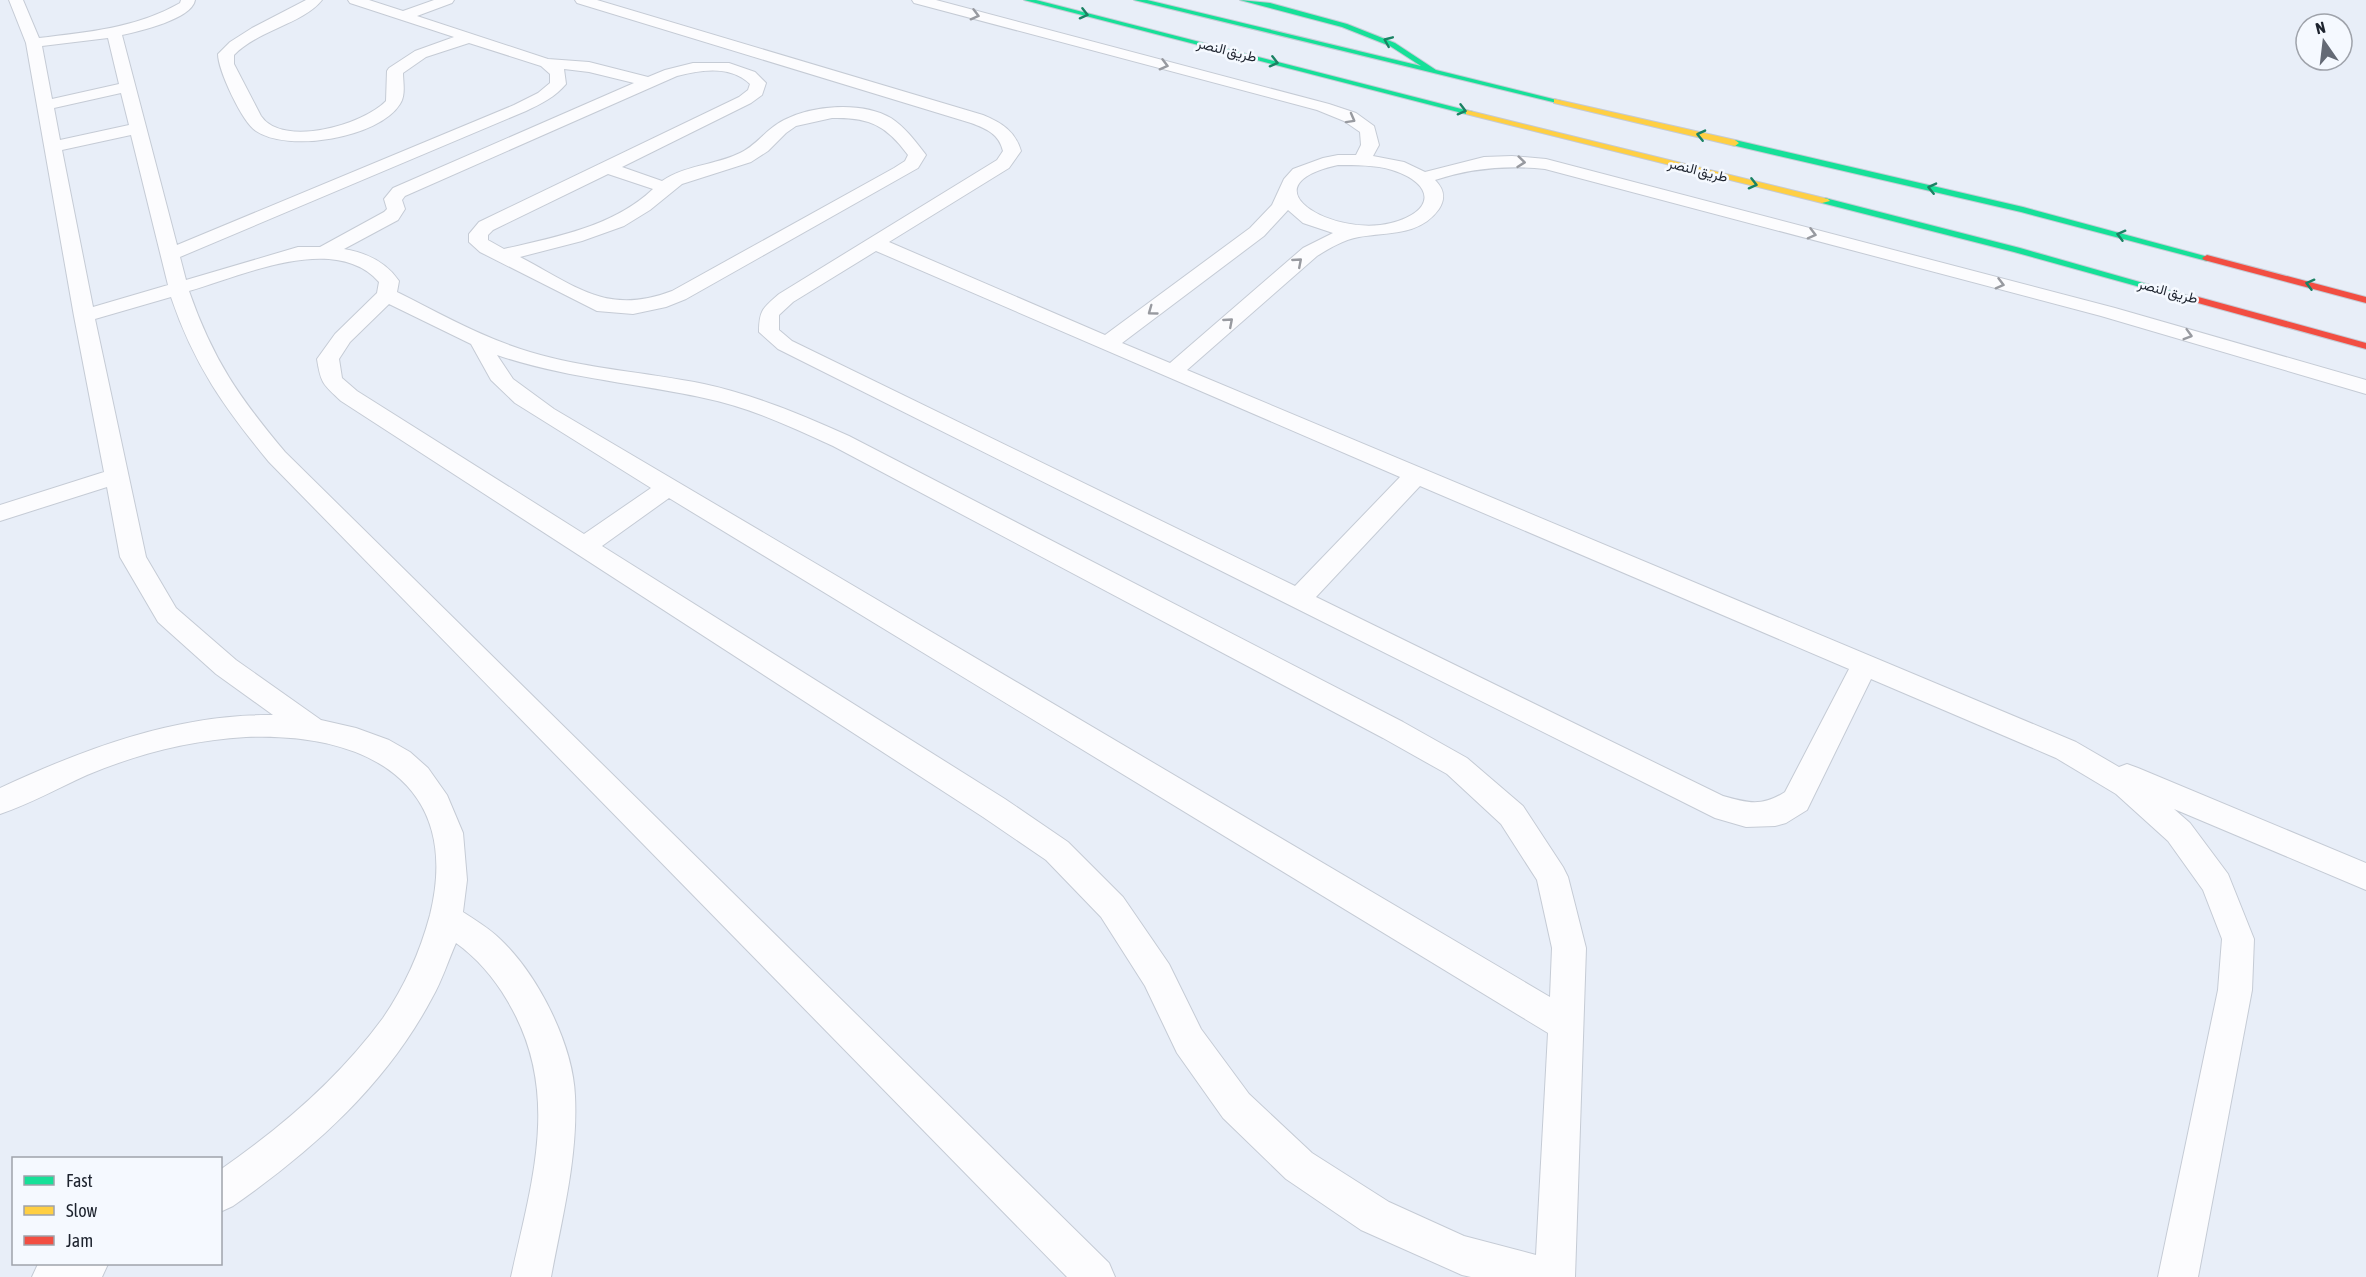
<svg xmlns="http://www.w3.org/2000/svg" width="2366" height="1277" viewBox="0 0 2366 1277" font-family="'Asap Condensed',Vazirmatn,sans-serif">
<style>
.lines{fill:none;stroke-linecap:round;stroke-linejoin:round}
.lane-casing{stroke:#c5cbd5;stroke-width:2}
.fast-casing{stroke:#c5cbd5;stroke-width:2}
.slow-casing{stroke:#c5cbd5;stroke-width:2}
.jam-casing{stroke:#c5cbd5;stroke-width:2}
.lane{fill:#fcfcfe;fill-rule:evenodd}
.fast{fill:#16e098;fill-rule:evenodd}
.slow{fill:#ffcf43;fill-rule:evenodd}
.jam{fill:#f24e42;fill-rule:evenodd}
.oneway{stroke:#1a8263}
.oneway2{stroke:#989aa0}
.labels{text-anchor:middle;dominant-baseline:central;stroke-width:5;stroke-linejoin:round;paint-order:stroke}
.far-street-label{font-size:14px;fill:#1d232e;stroke:#f5f9ff}
</style>
<rect width="100%" height="100%" fill="#e8eef8"/>
<g class="lines">
<defs>
<path id="lane" d="M9,0H23L39,38C89,32 136,28 180,3L181,0H195C192,19 140,31 122,35L177,245L514,105L538,93L550,83V74L541,66L469,43L426,57L403,73C403,82 406,95 400,104C379,138 288,153 256,131C242,122 218,70 218,54L230,42L252,28L306,0H322C303,24 258,30 234,55V64L261,116C283,148 363,125 386,101L387,71L389,68L415,51L454,37L350,3L348,0H369L403,11L434,0H454L452,3L417,16L548,59L589,62L648,77L665,70L693,63H729L755,72L766,83L762,95L751,103L622,167L662,181C685,165 716,165 740,153C757,145 767,128 784,120C813,105 862,101 891,118C905,127 916,142 926,155L918,168L686,299L666,307L633,314L597,311L480,252L469,242V234L479,222L739,97L748,90L750,84C730,65 701,70 677,76L405,196L402,200L405,209L398,220L344,249C367,253 386,262 399,281L397,292C441,314 483,338 530,352C586,369 646,372 704,384C755,395 802,415 849,436L1403,722L1467,758L1523,806L1563,867L1568,877L1586,948L1575,1277H1471L1462,1275L1361,1230L1286,1179L1223,1118L1177,1053L1145,986L1101,917L1046,860L983,817L341,401C323,384 321,384 317,359L335,334L377,293L379,282C335,232 242,276 189,291C213,360 239,397 285,452L1109,1263L1115,1277H1067L269,462C224,407 194,365 171,297L95,319L146,557L176,608L236,660L321,720L356,728L389,740L410,752L428,768L447,795L463,833L467,880L463,912C475,920 489,928 500,939C538,975 573,1044 575,1096C578,1157 562,1218 551,1277H511C532,1181 562,1091 507,1000C494,978 477,958 456,943C448,961 442,981 432,998C386,1085 313,1150 233,1206L220,1212V1170C282,1127 339,1078 383,1018C405,986 420,952 430,915C463,781 363,732 246,737C192,740 137,754 87,775C58,788 30,804 0,814V788C86,748 177,714 273,715L216,674L158,622L120,557L107,487L0,521V505L104,472L74,316L26,43ZM108,38L119,84L52,99L42,46ZM564,69L589,72L634,83L393,188L384,199L387,209L384,212L320,247H298L186,280L180,257L526,111C541,104 555,97 566,84ZM121,93L129,125L60,140L54,108ZM832,118C869,117 886,125 908,155L905,161L894,168L672,291C607,316 576,286 520,257L582,241L624,226L650,210L682,184L751,162L768,151L786,133L796,126ZM131,135L168,285L93,307L62,150ZM608,174L653,189C613,227 555,237 504,249L488,240V235L493,230ZM389,304L471,344L491,380L515,403L651,488L584,534L357,391L342,378L339,359L350,342ZM497,355C564,378 635,383 704,398C749,407 791,427 833,446L1383,738L1447,774L1501,824L1537,880L1552,948L1550,997L554,409L513,379ZM669,498L1548,1033L1536,1255L1464,1236L1389,1202L1312,1153L1249,1094L1201,1029L1169,964L1123,897L1068,842L1005,799L602,546Z
M575,0H597L983,115C1002,123 1015,131 1021,151L1009,168L889,242L1105,335L1250,228L1272,205L1284,179L1293,169L1323,158L1338,155H1356L1361,145L1360,132L1344,121L1317,110L914,3L912,0H936L1329,104L1356,113L1374,126L1379,145L1373,156L1404,162L1425,172L1484,157L1512,156L1546,159L2115,308L2366,380V394L2101,316L1545,169C1507,165 1472,168 1435,180C1444,189 1446,198 1439,209C1420,236 1388,232 1359,237C1343,240 1330,248 1317,256L1187,370L2076,742L2119,767L2127,764L2138,768L2366,863V890L2174,809L2190,823L2228,874L2254,939L2252,990L2198,1277H2158L2218,990L2222,939L2203,890L2168,841L2116,794L2056,758L1871,679L1807,810L1786,823L1775,826L1746,827L1715,818L778,349L759,332C759,310 763,308 779,294L997,160L1003,151C999,134 987,129 971,123L577,3ZM1338,165C1356,165 1375,165 1392,170C1436,184 1435,212 1391,223C1334,238 1243,186 1338,165ZM1288,210L1303,223L1333,233L1303,248L1170,363L1122,343L1264,236ZM876,251L1400,477L1295,586L792,341L779,330V315L793,302ZM1420,486L1849,669L1785,792C1762,807 1748,803 1723,796L1316,597Z
M38,1264H108L102,1277H32Z"/>
<path id="fast" d="M1024,0H1036L1473,112L1466,114Z
M1134,0H1147L1421,66L1390,46L1342,27L1240,0L1270,3L1347,24L1395,43L1436,70L1561,101L1557,103Z
M1735,140L2023,207L2212,258L2207,261L2021,212L1732,145L1731,143Z
M1825,198L2020,248L2196,298L2191,301L2187,300L2014,252L1822,203L1820,201Z"/>
<path id="slow" d="M1554,99L1735,140L1739,143L1735,146L1554,103Z
M1466,110L1828,199L1830,201L1822,203L1466,114Z"/>
<path id="jam" d="M2207,255L2366,297V303L2204,260L2202,258Z
M2191,295L2366,343V349L2187,300L2186,298Z"/>
</defs>
<use href="#lane" class="lane-casing"/>
<use href="#fast" class="fast-casing"/>
<use href="#slow" class="slow-casing"/>
<use href="#jam" class="jam-casing"/>
<use href="#lane" class="lane"/>
<use href="#fast" class="fast"/>
<use href="#slow" class="slow"/>
<use href="#jam" class="jam"/>
</g>
<defs><path id="oneway-chevron" d="M-2-3.5L2.5 0L-2 3.5" fill="none" stroke-width="1.6" stroke-linecap="round" stroke-linejoin="round" transform="scale(1.5)"/></defs>
<g class="oneway">
<use href="#oneway-chevron" transform="translate(1084 14) rotate(14)"/>
<use href="#oneway-chevron" transform="translate(1388 41) rotate(-157)"/>
<use href="#oneway-chevron" transform="translate(1274 62) rotate(14)"/>
<use href="#oneway-chevron" transform="translate(1462 110) rotate(15)"/>
<use href="#oneway-chevron" transform="translate(1701 135) rotate(-167)"/>
<use href="#oneway-chevron" transform="translate(1753 184) rotate(14)"/>
<use href="#oneway-chevron" transform="translate(1932 188) rotate(-167)"/>
<use href="#oneway-chevron" transform="translate(2121 235) rotate(-165)"/>
<use href="#oneway-chevron" transform="translate(2310 284) rotate(-165)"/>
</g>
<g class="oneway2">
<use href="#oneway-chevron" transform="translate(975 15) rotate(15)"/>
<use href="#oneway-chevron" transform="translate(1164 65) rotate(15)"/>
<use href="#oneway-chevron" transform="translate(1351 119) rotate(29)"/>
<use href="#oneway-chevron" transform="translate(1521 162) rotate(6)"/>
<use href="#oneway-chevron" transform="translate(1812 234) rotate(15)"/>
<use href="#oneway-chevron" transform="translate(1298 262) rotate(-41)"/>
<use href="#oneway-chevron" transform="translate(2000 284) rotate(15)"/>
<use href="#oneway-chevron" transform="translate(1152 311) rotate(144)"/>
<use href="#oneway-chevron" transform="translate(1229 322) rotate(-41)"/>
<use href="#oneway-chevron" transform="translate(2188 335) rotate(16)"/>
</g>
<g class="labels">
<g class="far-street-label">
<text transform="translate(1227 50) rotate(14)">طريق النصر</text>
<text transform="translate(1698 170) rotate(14)">طريق النصر</text>
<text transform="translate(2168 291) rotate(15)">طريق النصر</text>
</g>
</g>
<rect x="12" y="1157" width="210" height="108" fill="#f5f9ff" stroke="#9fa3ab" stroke-width="1.5"/>
<rect x="24" y="1176" width="30" height="9" fill="#16e098" stroke="#9fa3ab" stroke-width="1.5"/>
<text x="66" y="1187" font-size="18" fill="#1d232e">Fast</text>
<rect x="24" y="1206" width="30" height="9" fill="#ffcf43" stroke="#9fa3ab" stroke-width="1.5"/>
<text x="66" y="1217" font-size="18" fill="#1d232e">Slow</text>
<rect x="24" y="1236" width="30" height="9" fill="#f24e42" stroke="#9fa3ab" stroke-width="1.5"/>
<text x="66" y="1247" font-size="18" fill="#1d232e">Jam</text>
<g transform="translate(2324 42) rotate(346)"><circle r="28" fill="#f5f9ff" stroke="#9fa3ab" stroke-width="1.5"/>
<path d="M0-4.5L10 22L0 15L-10 22Z" fill="#646a75"/>
<text y="-9" font-size="16" font-weight="bold" text-anchor="middle" fill="#1d232e">N</text>
</g>
</svg>
